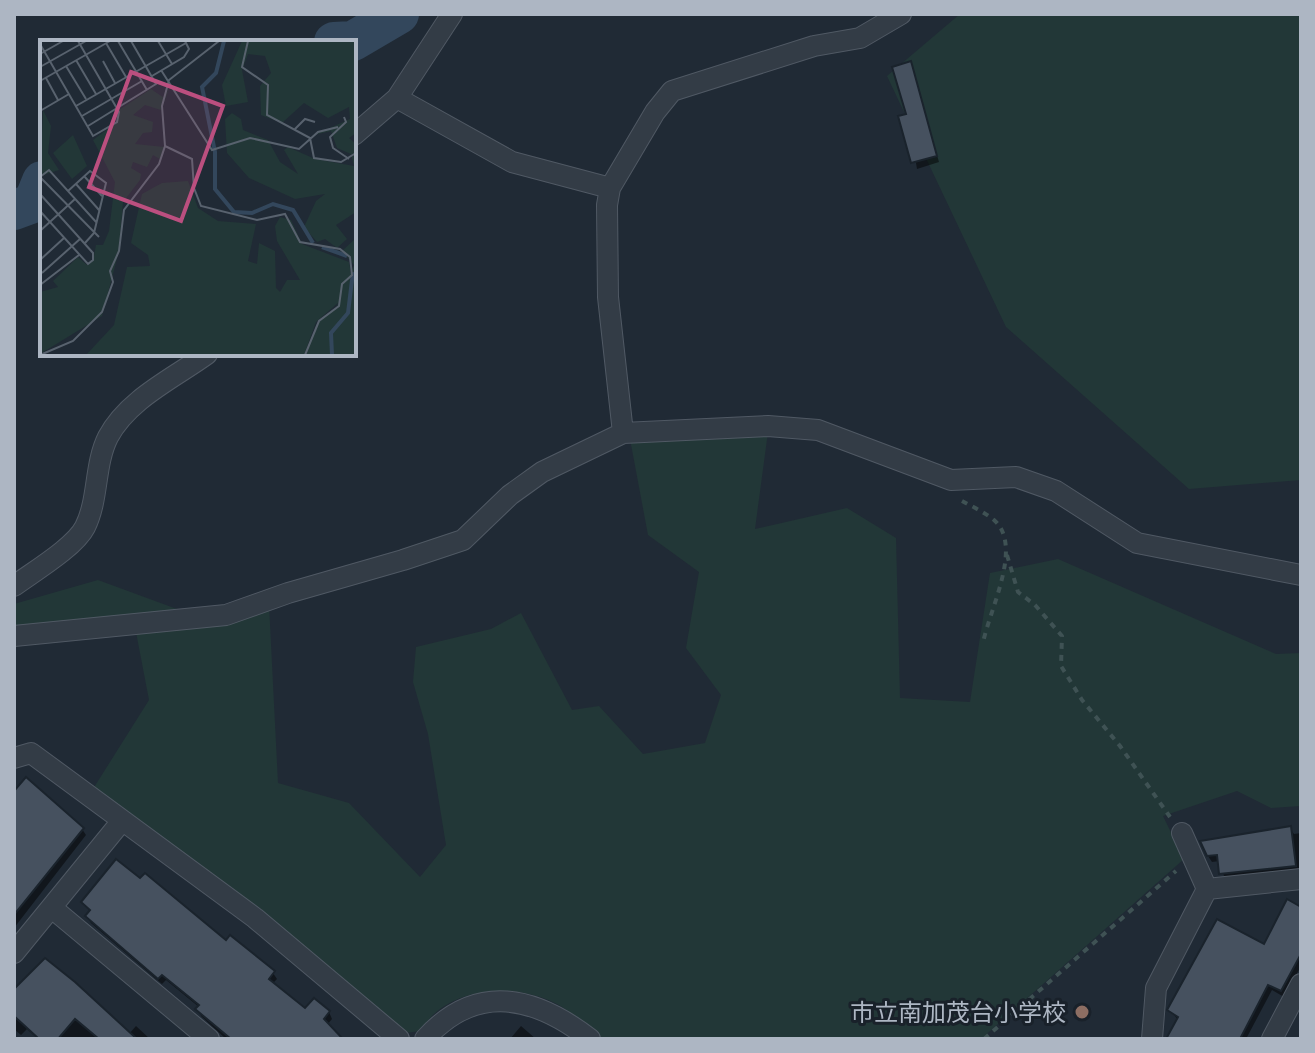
<svg xmlns="http://www.w3.org/2000/svg" width="1315" height="1053" viewBox="0 0 1315 1053" font-family="'Public Sans','Noto Sans JP',sans-serif">
<style>
.green{fill:#223737}
.shadow{fill:#0007}
.lines{fill:none;stroke-linecap:round;stroke-linejoin:round}
.river{stroke:#33475c;stroke-width:40}
.building{fill:#46515f;stroke:#1a232c;stroke-width:2}
.minor-casing{stroke:#505964;stroke-width:22}
.path{stroke:#3f5254;stroke-width:4;stroke-dasharray:6 6;stroke-linecap:butt}
.minor{stroke:#333c46;stroke-width:20}
.education-dot{fill:#8d6e63;stroke:#19212a;stroke-width:3}
.labels{text-anchor:middle;dominant-baseline:central;stroke-width:6;stroke-linejoin:round;paint-order:stroke}
.poi-label{font-size:24px;fill:#adb6c3;stroke:#19212a;text-anchor:end}
.inset-river{fill:none;stroke:#33475c;stroke-width:4}
.inset-road{fill:none;stroke:#58626e;stroke-width:2}
.view{fill:#bb4f7f;fill-opacity:0.15;stroke:#bb4f7f;stroke-width:4}
.inset-edge{fill:none;stroke:#adb6c3;stroke-width:4}
</style>
<rect width="100%" height="100%" fill="#202a35"/>
<path class="green" d="M960,14H1301V480L1189,489L1006,327L887,76Z
M768,432L755,529L847,508L896,538L900,698L970,702L990,573L1058,559L1276,654L1301,653V806L1271,808L1237,791L1163,816L1184,859L981,1039H602C587,1027 573,1013 557,1004C516,982 445,986 421,1031L405,1033L296,939L93,789L149,700L135,627L269,604L278,783L349,803L420,877L446,845L428,734L413,682L416,647L491,629L521,613L572,710L599,706L643,754L705,743L721,695L686,648L699,572L648,535L630,439Z
M98,580L185,612L14,637V604Z"/>
<path class="shadow" d="M910,64L939,162L917,169L908,115Z
M14,794L82,829L86,835L14,928Z
M1290,828L1294,834L1301,833V871L1225,880L1220,861L1212,862L1208,856Z
M83,902L226,942L273,973L277,979L272,984L305,1011L329,1012L332,1019L327,1025L341,1039H226L201,1016L199,1007L166,980L162,984L91,923L87,916L91,912Z
M1301,909V966L1284,997L1272,990L1246,1039H1168L1178,1020L1170,1010L1265,946Z
M44,960L129,1034L136,1026L150,1039H38L27,1029L21,1035L14,1029V992Z
M521,1026L536,1039H510Z"/>
<g class="lines">
<path class="river" d="M334,42L353,41L399,14
M14,210L33,203L42,181"/>
</g>
<path class="building" d="M911,61L937,156L911,163L898,116L906,114L892,67Z
M26,777L84,828L14,915V791Z
M1291,826L1296,866L1219,874L1217,855L1207,856L1200,841Z
M116,859L140,878L145,873L226,940L230,935L275,971L269,979L305,1008L314,998L330,1011L324,1019L343,1039H231L195,1009L199,1005L162,975L158,979L85,916L90,910L81,902Z
M1287,899L1301,907V954L1281,991L1268,985L1240,1039H1166L1178,1017L1167,1010L1217,919L1264,944Z
M45,958L75,982L137,1039H99L75,1019L58,1039H39L14,1016V989Z"/>
<g class="lines">
<defs>
<path id="minor" d="M397,98L512,162L610,188
M354,135L397,98L452,14
M623,433L608,297L607,205L610,188L655,112L672,91L814,46L860,38L901,14
M14,586C33,572 75,547 85,527C99,499 94,465 108,437C128,399 174,378 207,354
M14,636L226,615L288,593L403,560L463,540L510,495L542,472L623,433L768,426L818,430L951,480L1016,477L1056,491L1137,543L1301,575
M14,758L31,753L255,918L399,1039
M1182,833L1207,889
M52,908L209,1039
M14,953L121,822
M425,1039C477,981 536,997 590,1039
M1152,1039L1156,988L1207,889L1301,879
M1272,1039L1301,984"/>
</defs>
<use href="#minor" class="minor-casing"/>
<path class="path" d="M962,501C973,507 986,513 995,521C1023,547 989,611 983,643
M1007,555L1018,592L1035,605L1062,636L1061,666L1082,700L1120,746L1170,817
M984,1039L1176,871"/>
<use href="#minor" class="minor"/>
</g>
<circle class="education-dot" cx="1082" cy="1012" r="8"/>
<g class="labels">
<g class="poi-label">
<text x="1066" y="1012">市立南加茂台小学校</text>
</g>
</g>
<g transform="translate(40 40)">
<rect width="316" height="316" fill="#202a35"/>
<path d="M202,1H316V93L309,98L316,104V172L296,185L307,199L297,208L285,199L277,202L264,187L276,161L285,154L255,159L209,138L187,113L185,79L192,73L201,79L203,90L228,100L240,122L258,134L244,110L248,107L275,119L314,126L311,114L297,108L291,91L274,95L310,79L309,67L288,78L264,63L242,83L221,75L220,46L231,33L225,16L208,14L202,30L208,62L186,66L182,45ZM130,46L121,70L105,65L93,75L113,82L112,92L103,93L95,104L124,107L120,119L113,115L107,127L93,122L91,128L101,134L100,140L83,162L79,211L62,276L0,314V252L18,247L13,241L38,217L47,225L53,221L56,205H63L69,191L75,142L53,100L76,83L79,70L111,49L124,58ZM3,70L11,86L8,113L19,130L0,136ZM33,95L47,126L32,139L13,113ZM148,141L158,168L178,181L216,184L208,221L217,224L219,203L235,211L236,248L240,252L247,240H260L237,201L235,186L240,177L251,180L262,204L309,222L311,234L299,262L276,282L264,315H46L74,285L87,227L110,226L108,215L91,203L102,154L122,143ZM316,198V315H266L277,283L296,268L314,225L302,211Z" fill="#223737"/>
<path class="inset-river" d="M184,1L176,33L162,47L175,112V149L194,172L212,173L233,164L253,170L273,203M282,207L307,216M292,315L291,293L308,273L313,232"/>
<path class="inset-road" d="M78,1L107,50M118,1L132,24M208,1L202,27L228,45L227,75L270,98L274,118L301,122L316,113M66,3L86,37M0,4L53,96L77,82L79,72L38,1M0,14L23,1M36,20L56,54M63,21L75,43M26,26L46,59M0,27L46,1M121,30L172,110L210,98L259,109L278,92L298,87M112,36L144,17L149,9L145,1M6,38L18,60M0,41L70,1M36,66L146,3M0,71L29,54M42,76L102,41M304,77L306,82L290,97L293,108L309,119M48,86L116,44L91,1M255,89L265,79L275,82M125,106L152,119L154,148L161,166L217,180L245,174L260,202L300,209L310,217L312,235L302,244L299,266L279,281L265,315M44,136L62,156M0,137L59,197M0,137L9,130L57,183M36,144L59,170M28,151L50,131L66,143L54,193L45,203M0,154L53,213V220L48,224L0,171M0,191L35,159M0,220L24,198M2,233L40,199M0,245L39,215M0,315L33,301L62,272L73,242L70,231L79,211L84,170L119,124L125,106L122,66L129,40L179,1"/>
<path class="view" d="M91,32L183,66L141,181L49,147Z"/>
<rect width="316" height="316" class="inset-edge"/>
</g>
<rect width="1315" height="1053" fill="none" stroke="#adb6c3" stroke-width="32"/>
</svg>
